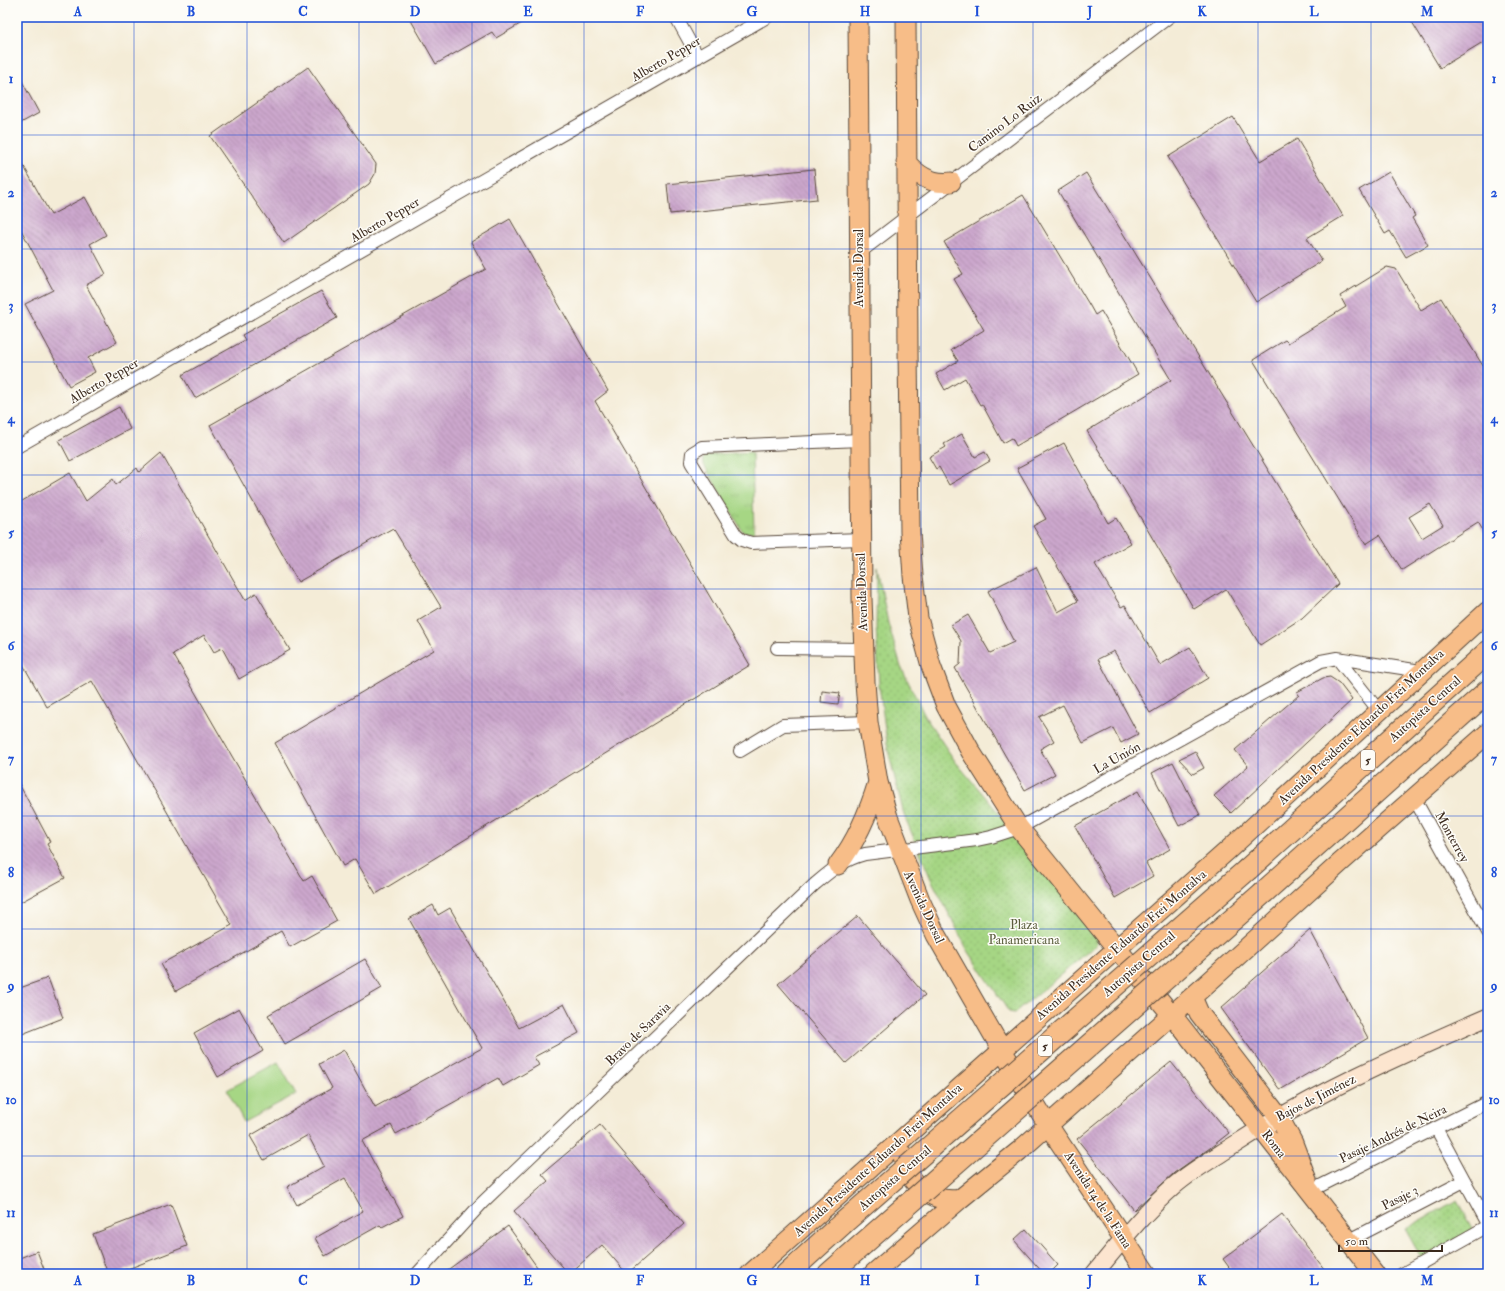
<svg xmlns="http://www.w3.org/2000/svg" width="1505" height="1291" viewBox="0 0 1505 1291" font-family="'IM FELL Double Pica',serif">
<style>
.grass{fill:url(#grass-tufts);stroke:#708051}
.park{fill:url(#park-dots);stroke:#708051}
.pitch{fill:#a6d684;stroke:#708051}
.building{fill:url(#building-back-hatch);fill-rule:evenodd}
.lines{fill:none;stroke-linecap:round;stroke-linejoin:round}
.street-casing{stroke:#57473a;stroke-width:14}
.secondary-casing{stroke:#57473a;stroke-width:19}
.primary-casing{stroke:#57473a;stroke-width:21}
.highway-casing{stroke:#57473a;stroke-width:24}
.street{stroke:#fff;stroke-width:12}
.secondary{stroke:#fce5cf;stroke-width:17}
.primary{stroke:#f7bd88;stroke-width:19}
.highway{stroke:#f7bd88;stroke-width:22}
.highway-bridge-casing{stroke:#57473a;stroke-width:24;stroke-linecap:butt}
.highway-bridge{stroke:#f7bd88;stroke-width:22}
.grid{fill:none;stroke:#1d4ed8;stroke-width:1;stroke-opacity:0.55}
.labels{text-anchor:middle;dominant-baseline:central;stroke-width:3;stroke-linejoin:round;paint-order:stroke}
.shield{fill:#fdfcf7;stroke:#75695f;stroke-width:1}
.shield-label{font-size:12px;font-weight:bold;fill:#3b2a1e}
.street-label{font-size:13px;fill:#3b2a1e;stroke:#fdfcf7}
.park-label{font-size:13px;fill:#5b5e3d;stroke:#fdfcf7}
.neatline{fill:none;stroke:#1d4ed8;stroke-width:1.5}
.grid-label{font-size:13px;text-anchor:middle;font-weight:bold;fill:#1d4ed8}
</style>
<defs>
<pattern id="grass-tufts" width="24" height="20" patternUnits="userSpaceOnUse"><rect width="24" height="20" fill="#a6d684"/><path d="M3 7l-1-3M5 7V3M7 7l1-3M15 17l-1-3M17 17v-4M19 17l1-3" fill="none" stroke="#90b872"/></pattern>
<pattern id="park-dots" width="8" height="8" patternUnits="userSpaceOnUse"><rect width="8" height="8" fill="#a6d684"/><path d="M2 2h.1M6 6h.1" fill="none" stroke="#90b872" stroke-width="1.8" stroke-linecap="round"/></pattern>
<pattern id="building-back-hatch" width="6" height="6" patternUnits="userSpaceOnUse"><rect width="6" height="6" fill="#cca7cd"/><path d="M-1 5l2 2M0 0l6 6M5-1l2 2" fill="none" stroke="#a788a6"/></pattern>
</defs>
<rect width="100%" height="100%" fill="#fdfcf7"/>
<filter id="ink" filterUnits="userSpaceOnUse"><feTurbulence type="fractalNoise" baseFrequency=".025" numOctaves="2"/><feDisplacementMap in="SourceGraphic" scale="8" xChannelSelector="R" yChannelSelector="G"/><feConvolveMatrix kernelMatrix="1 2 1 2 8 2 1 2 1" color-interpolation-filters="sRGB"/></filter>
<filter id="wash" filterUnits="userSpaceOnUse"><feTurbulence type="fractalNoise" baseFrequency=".012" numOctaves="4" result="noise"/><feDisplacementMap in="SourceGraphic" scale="16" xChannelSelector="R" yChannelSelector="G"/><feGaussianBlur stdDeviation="0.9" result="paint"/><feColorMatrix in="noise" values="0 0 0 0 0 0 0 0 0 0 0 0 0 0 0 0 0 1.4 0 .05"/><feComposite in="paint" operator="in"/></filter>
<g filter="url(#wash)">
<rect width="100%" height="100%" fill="#f4ecd7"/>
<path class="grass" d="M752,452L754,533L743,532L704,465L703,458L706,455Z"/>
<path class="park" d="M877,567L888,623L901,667L926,718L955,761L1003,818L1099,939L1095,946L1015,1013L1009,1012L967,949L931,879L904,815L888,750L879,685L876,626Z
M1457,1200L1474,1230L1422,1259L1405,1229Z"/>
<path class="pitch" d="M278,1062L296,1094L244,1122L227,1090Z"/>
<g id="blocks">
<path class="building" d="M409,17H532L496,38L492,32L436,64Z
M1409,17H1488V39L1440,68Z
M308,67L376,164L375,174L369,184L284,243L210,136Z
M17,72L39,113L17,125Z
M1233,117L1260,161L1297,139L1343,216L1307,238L1322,261L1256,302L1168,157Z
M17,154L51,215L85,197L106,235L90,244L106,274L86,285L117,342L88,358L95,372L69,386L25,304L53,290L17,222Z
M814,169L817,199L670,214L667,184Z
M1389,172L1415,216L1412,218L1428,245L1406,257L1390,231L1385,234L1359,190Z
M1086,173L1338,584L1302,618L1260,645L1226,589L1194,609L1116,476L1115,477L1087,431L1171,380L1058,191Z
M1023,195L1090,306L1095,315L1101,311L1138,374L1016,446L1012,438L1003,443L982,404L980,405L965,378L945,390L936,374L958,361L951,350L984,330L954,279L963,274L944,242Z
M510,219L608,391L595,401L750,665L376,894L355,859L343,866L275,743L434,650L418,621L441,607L393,528L298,582L210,425L486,269L471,242Z
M1387,267L1396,269L1421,310L1441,298L1488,374V539L1478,522L1402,570L1380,535L1366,544L1253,360L1285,340L1288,343L1346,307L1340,296ZM1430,504L1443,525L1422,538L1409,517Z
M321,291L337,318L195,398L182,375L245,340L242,335Z
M119,407L130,429L70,461L59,440Z
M962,434L975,457L985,452L990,461L949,485L939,467L936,469L929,457L946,447L944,444Z
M1064,443L1108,523L1116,518L1131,543L1095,564L1121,607L1125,605L1160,665L1190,647L1208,678L1150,713L1114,651L1098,659L1138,734L1121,743L1113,728L1083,743L1063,705L1039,717L1054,741L1040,749L1055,774L1025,790L955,668L960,664L961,641L951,625L968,615L990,653L1014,642L988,591L1036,567L1058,612L1078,601L1033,526L1046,519L1017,468Z
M161,453L245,600L256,593L290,650L239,679L222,648L214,652L204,635L173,654L304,881L312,876L337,921L290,947L281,931L176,991L161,964L232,925L92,681L47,707L17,654V504L70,473L86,501L113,479L116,485L137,468L139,472Z
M1330,677L1339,683L1352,700L1231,813L1214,796L1248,766L1235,750L1299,695L1297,692L1323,678Z
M822,691L840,693L838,704L821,702Z
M1195,751L1204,768L1193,774L1179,759Z
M1173,762L1200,815L1179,826L1152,773Z
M17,780L50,842L47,844L65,878L17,904Z
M1138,791L1170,849L1146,863L1153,876L1115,898L1075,826Z
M433,905L438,915L450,908L519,1028L564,1004L579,1033L534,1057L539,1065L503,1086L498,1078L396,1134L391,1125L362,1141L403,1216L382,1227L380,1225L325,1256L315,1238L363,1211L345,1178L297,1205L287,1187L324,1166L308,1135L264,1160L250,1136L332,1088L319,1064L344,1050L375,1107L482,1048L409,919Z
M858,916L925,995L846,1063L778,984Z
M1310,930L1368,1038L1280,1090L1221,1008Z
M365,959L382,988L285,1044L268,1015Z
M48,978L63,1018L17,1036V989Z
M239,1008L263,1051L218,1077L194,1033Z
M1171,1062L1229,1133L1210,1148L1174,1173L1134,1210L1077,1139Z
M600,1125L684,1224L627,1274L602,1245L569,1274L514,1211L548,1181L542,1174Z
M171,1204L187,1246L115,1274H108L93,1234Z
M1282,1214L1328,1274H1234L1223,1259Z
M508,1226L542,1274H442Z
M1026,1229L1058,1265L1049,1274H1044L1014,1240Z
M37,1251L46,1274H17V1259Z"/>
</g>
</g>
<g filter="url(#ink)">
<use href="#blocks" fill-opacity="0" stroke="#57473a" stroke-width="1"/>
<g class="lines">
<defs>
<path id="street" d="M676,17L698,57
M859,253L1169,17
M860,440L702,447L692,453L691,462L736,535L742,540L751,543L861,539
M17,447L767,17
M777,648L864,649
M1337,658L1379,711
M740,751L783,725L868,722
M1414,798L1488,932
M1436,1128L1488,1224
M1310,1191L1488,1102
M1348,1241L1464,1181
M417,1274L482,1203L815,884C833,869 843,860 865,854L977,840L991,837L1019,828L1321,661L1337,658L1421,671
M1402,1274L1488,1226"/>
<path id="secondary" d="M1094,1274C1119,1244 1144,1212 1174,1186C1191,1171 1212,1159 1231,1147C1312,1094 1400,1055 1488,1017"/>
<path id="primary" d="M858,17L862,598L865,682L868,722L878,782L888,817L920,900L936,935L1002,1050L1048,1125L1147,1274
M906,17L908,349L910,532L913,576L918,618L931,666L946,706L971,752L1019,828L1117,949L1172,1015L1375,1274
M906,162C918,176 932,185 951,182
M838,865C857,840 869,812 878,782
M1192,997L1199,1013L1279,1117L1293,1143L1307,1180
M903,1155C906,1183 933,1204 960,1199
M750,1274L1227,851L1488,611
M873,1274L960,1199L1019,1151L1210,981L1340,863L1488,733"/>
<path id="highway" d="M1248,869L1488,652
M1264,892L1488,691
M787,1274L842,1224
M829,1274L863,1244"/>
</defs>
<use href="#street" class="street-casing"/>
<use href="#secondary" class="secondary-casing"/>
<use href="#primary" class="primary-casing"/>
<use href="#highway" class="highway-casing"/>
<use href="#street" class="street"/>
<use href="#secondary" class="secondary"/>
<use href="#primary" class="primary"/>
<use href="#highway" class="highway"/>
<defs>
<path id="highway-bridge" d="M842,1224L1248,869
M863,1244L1264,892"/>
</defs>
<use href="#highway-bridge" class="highway-bridge-casing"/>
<use href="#highway-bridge" class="highway-bridge"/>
</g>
</g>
<path class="grid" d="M134,17V1274M247,17V1274M359,17V1274M472,17V1274M584,17V1274M696,17V1274M809,17V1274M921,17V1274M1033,17V1274M1146,17V1274M1258,17V1274M1371,17V1274M17,135H1488M17,249H1488M17,362H1488M17,475H1488M17,589H1488M17,702H1488M17,816H1488M17,929H1488M17,1042H1488M17,1156H1488"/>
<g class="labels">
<g class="shield">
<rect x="1361" y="750" width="14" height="20" rx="3"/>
<rect x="1038" y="1036" width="14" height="20" rx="3"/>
</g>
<g class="shield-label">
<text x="1368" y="760">5</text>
<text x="1045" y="1046">5</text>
</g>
<g class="street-label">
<text transform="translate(666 59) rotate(-30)">Alberto Pepper</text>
<text transform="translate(1005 123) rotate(-37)">Camino Lo Ruiz</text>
<text transform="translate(385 220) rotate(-30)">Alberto Pepper</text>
<text transform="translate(859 268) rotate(-90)">Avenida Dorsal</text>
<text transform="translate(104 381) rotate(-30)">Alberto Pepper</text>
<text transform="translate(862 592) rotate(-92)">Avenida Dorsal</text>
<text transform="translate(1425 709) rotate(-42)">Autopista Central</text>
<text transform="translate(1361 727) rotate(-43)">Avenida Presidente Eduardo Frei Montalva</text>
<text transform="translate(1117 758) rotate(-29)">La Unión</text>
<text transform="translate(1452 837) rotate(61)">Monterrey</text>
<text transform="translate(924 907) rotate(65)">Avenida Dorsal</text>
<text transform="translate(1121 945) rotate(-41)">Avenida Presidente Eduardo Frei Montalva</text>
<text transform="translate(1139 964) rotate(-41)">Autopista Central</text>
<text transform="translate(638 1034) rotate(-44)">Bravo de Saravia</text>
<text transform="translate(1316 1098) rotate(-27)">Bajos de Jiménez</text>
<text transform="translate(1393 1134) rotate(-26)">Pasaje Andrés de Neira</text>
<text transform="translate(1274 1144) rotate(52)">Roma</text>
<text transform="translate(878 1160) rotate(-42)">Avenida Presidente Eduardo Frei Montalva</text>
<text transform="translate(895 1178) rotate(-41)">Autopista Central</text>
<text transform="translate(1400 1198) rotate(-27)">Pasaje 3</text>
<text transform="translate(1098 1200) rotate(57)">Avenida 14 de la Fama</text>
</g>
<g class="park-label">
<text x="1024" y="925">Plaza<tspan x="1024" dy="15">Panamericana</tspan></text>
</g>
</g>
<rect width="1505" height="1291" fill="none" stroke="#fdfcf7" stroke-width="44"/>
<path d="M1339 1245v6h103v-6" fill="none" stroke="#3b2a1e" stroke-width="2"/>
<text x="1345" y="1245" font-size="12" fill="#3b2a1e" stroke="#fdfcf7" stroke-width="3" paint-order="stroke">50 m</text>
<rect x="22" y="22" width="1461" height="1247" class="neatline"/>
<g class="grid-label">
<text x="78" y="16">A</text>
<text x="191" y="16">B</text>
<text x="303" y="16">C</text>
<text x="415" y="16">D</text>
<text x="528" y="16">E</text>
<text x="640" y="16">F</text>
<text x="752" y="16">G</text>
<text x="865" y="16">H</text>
<text x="977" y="16">I</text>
<text x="1090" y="16">J</text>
<text x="1202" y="16">K</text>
<text x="1314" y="16">L</text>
<text x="1427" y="16">M</text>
<text x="11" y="83">1</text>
<text x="1494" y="83">1</text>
<text x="11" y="197">2</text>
<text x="1494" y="197">2</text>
<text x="11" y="310">3</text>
<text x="1494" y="310">3</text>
<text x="11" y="423">4</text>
<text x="1494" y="423">4</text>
<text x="11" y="537">5</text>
<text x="1494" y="537">5</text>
<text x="11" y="650">6</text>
<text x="1494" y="650">6</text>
<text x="11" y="763">7</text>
<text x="1494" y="763">7</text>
<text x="11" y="877">8</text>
<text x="1494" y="877">8</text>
<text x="11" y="990">9</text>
<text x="1494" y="990">9</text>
<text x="11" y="1104">10</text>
<text x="1494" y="1104">10</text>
<text x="11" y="1217">11</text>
<text x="1494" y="1217">11</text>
<text x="78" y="1285">A</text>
<text x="191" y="1285">B</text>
<text x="303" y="1285">C</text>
<text x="415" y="1285">D</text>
<text x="528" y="1285">E</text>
<text x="640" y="1285">F</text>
<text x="752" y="1285">G</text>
<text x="865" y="1285">H</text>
<text x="977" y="1285">I</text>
<text x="1090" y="1285">J</text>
<text x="1202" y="1285">K</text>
<text x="1314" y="1285">L</text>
<text x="1427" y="1285">M</text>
</g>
</svg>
